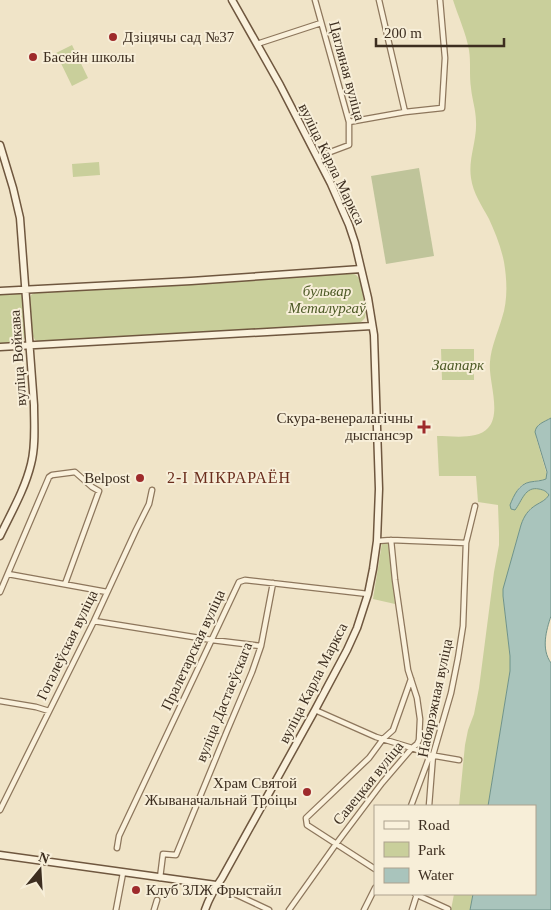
<svg xmlns="http://www.w3.org/2000/svg" width="551" height="910" viewBox="0 0 551 910" font-family="'Times New Roman',serif">
<style>
.green{fill:#c9cf9b}
.cemetery{fill:#bfc49a}
.water{fill:#a9c4bc;stroke:#6f938a}
.lines{fill:none;stroke-linecap:round;stroke-linejoin:round}
.minor-casing{stroke:#8d765c;stroke-width:7}
.secondary-casing{stroke:#6f573f;stroke-width:9}
.minor{stroke:#faf1dc;stroke-width:4.5}
.secondary{stroke:#faf1dc;stroke-width:6}
.poi-dot{fill:#9e2a2b;stroke:#f7eed8;stroke-width:2}
.labels{text-anchor:middle;dominant-baseline:central;stroke-width:4;stroke-linejoin:round;paint-order:stroke}
.poi-label{font-size:15px;fill:#3d2e20;stroke:#f7eed8;text-anchor:start}
.street-label{font-size:15px;fill:#3d2e20;stroke:#f7eed8}
.park-label{font-size:15px;font-style:italic;fill:#4d5a26;stroke:#f7eed8}
.neighbourhood-label{font-size:16px;letter-spacing:1px;fill:#6b2e1e;stroke:#f7eed8}
</style>
<rect width="100%" height="100%" fill="#f0e4c8"/>
<path class="green" d="M453,0H551V418L538,425L536,437L547,475L546,479C537,482 520,480 517,492C515,496 517,504 516,508C521,499 526,486 539,489C544,490 547,491 549,495C546,500 541,502 536,505C528,510 525,516 521,525L505,583L503,596L510,656V671L488,806H459L465,745L468,730L474,714L479,688L494,572L499,545V533L498,505L478,502L476,476H439L437,436C453,436 477,440 488,428C502,413 488,380 490,362C491,347 498,332 502,318C508,300 507,280 504,262C501,247 495,232 489,219C482,206 473,193 471,178C468,159 477,141 476,122C476,110 472,99 471,88C469,75 471,63 469,50C466,33 458,16 453,0Z
M72,45L88,78L72,86L56,53Z
M99,162L100,175L73,177L72,164Z
M352,273L356,275L360,279L366,311L365,318L360,323L40,342L35,340L32,334L29,300L31,295L36,292Z
M0,293H18L23,296L26,336L22,342L19,343L0,345Z
M441,349H474V380H442Z
M382,543H390L395,604L373,599Z
M454,894H473L470,910H451Z"/>
<path class="cemetery" d="M419,168L434,256L386,264L371,176Z"/>
<path class="water" d="M551,418V616C546,631 541,649 551,663V910H470L473,894H535V806H488L510,671V656L503,596V589L521,525C524,516 528,510 536,505C541,502 546,500 549,495C546,491 544,490 539,489C525,486 522,501 515,510L511,509L510,505C514,495 519,484 530,482C536,481 541,481 546,479L547,472L535,432C536,424 544,422 551,418Z"/>
<g class="lines">
<defs>
<path id="minor" d="M315,0L349,122V145L317,157
M257,44L321,23
M405,112L442,108L445,58L440,0
M349,122L405,112L379,0
M377,541L391,540L466,543
M8,574L107,592
M0,592L49,477L52,475L75,472L92,487L99,491L65,584
M94,621L212,640L261,646
M0,701L36,707L49,711
M315,710L376,737L412,748L430,755L459,760
M411,806L430,755
M429,806L433,755L451,693L458,658L463,626L466,543L475,506
M0,810L94,621L136,530L149,504L152,490
M117,848L119,836L239,582L245,580L368,594
M375,869L307,825L306,818L369,758L383,739L393,730L411,679
M160,878L163,854L176,855L227,731L252,672L261,646L273,583
M216,885L269,910
M415,894L448,909
M116,910L123,873
M154,910L157,900
M289,910L336,844L382,783L412,748L417,744L419,740L420,719L417,698L408,670L395,580L391,540
M364,910L375,888
M412,910L417,894"/>
<path id="secondary" d="M0,145L13,188L20,218L34,405C34,424 36,445 31,464C25,489 11,513 0,536
M0,291L191,281L361,269
M0,347L372,326
M0,855L216,885
M205,910C209,898 215,888 222,878L315,710L347,650L357,628L368,594L373,569L377,541L379,489L374,335L368,298L355,243L349,225L331,184L280,85L232,0"/>
</defs>
<use href="#minor" class="minor-casing"/>
<use href="#secondary" class="secondary-casing"/>
<use href="#minor" class="minor"/>
<use href="#secondary" class="secondary"/>
</g>
<g class="poi-dot">
<circle cx="113" cy="37" r="5"/>
<circle cx="33" cy="57" r="5"/>
<path d="M421.5 419.5h5v5h5v5h-5v5h-5v-5h-5v-5h5z"/>
<circle cx="140" cy="478" r="5"/>
<circle cx="307" cy="792" r="5"/>
<circle cx="136" cy="890" r="5"/>
</g>
<g class="labels">
<g class="poi-label">
<text x="123" y="37">Дзіцячы сад №37</text>
<text x="43" y="57">Басейн школы</text>
<text x="413" y="418" text-anchor="end">Скура-венералагічны<tspan x="413" dy="17">дыспансэр</tspan></text>
<text x="130" y="478" text-anchor="end">Belpost</text>
<text x="297" y="783" text-anchor="end">Храм Святой<tspan x="297" dy="17">Жываначальнай Троіцы</tspan></text>
<text x="146" y="890">Клуб ЗЛЖ Фрыстайл</text>
</g>
<g class="street-label">
<text transform="translate(347 71) rotate(75)">Цагляная вуліца</text>
<text transform="translate(332 164) rotate(64)">вуліца Карла Маркса</text>
<text transform="translate(18 358) rotate(-94)">вуліца Войкава</text>
<text transform="translate(67 645) rotate(-64)">Гогалеўская вуліца</text>
<text transform="translate(193 650) rotate(-65)">Пралетарская вуліца</text>
<text transform="translate(313 683) rotate(-63)">вуліца Карла Маркса</text>
<text transform="translate(435 698) rotate(-78)">Набярэжная вуліца</text>
<text transform="translate(224 702) rotate(-68)">вуліца Дастаеўскага</text>
<text transform="translate(368 783) rotate(-51)">Савецкая вуліца</text>
</g>
<g class="park-label">
<text x="327" y="291">бульвар<tspan x="327" dy="17">Металургаў</tspan></text>
<text x="458" y="365">Заапарк</text>
</g>
<g class="neighbourhood-label">
<text x="229" y="477">2-І МІКРАРАЁН</text>
</g>
</g>
<rect x="374" y="805" width="162" height="90" fill="#f7eed8" stroke="#ada18e"/>
<rect x="384" y="821" width="25" height="8" fill="#faf1dc" stroke="#ada18e"/>
<text x="418" y="830" font-size="15" fill="#3d2e20">Road</text>
<rect x="384" y="842" width="25" height="15" fill="#c9cf9b" stroke="#ada18e"/>
<text x="418" y="855" font-size="15" fill="#3d2e20">Park</text>
<rect x="384" y="868" width="25" height="15" fill="#a9c4bc" stroke="#ada18e"/>
<text x="418" y="880" font-size="15" fill="#3d2e20">Water</text>
<g transform="translate(40 870) rotate(18)" stroke="#f7eed8" stroke-width="4" paint-order="stroke">
<path d="M0-4L9 19L0 12L-9 19Z" fill="#3d2e20"/>
<text y="-8" font-size="14" font-weight="bold" text-anchor="middle" fill="#3d2e20">N</text>
</g>
<path d="M376 38v8h128v-8" fill="none" stroke="#3d2e20" stroke-width="2.5"/>
<text x="384" y="38" font-size="15" fill="#3d2e20" stroke="#f7eed8" stroke-width="4" paint-order="stroke">200 m</text>
</svg>
